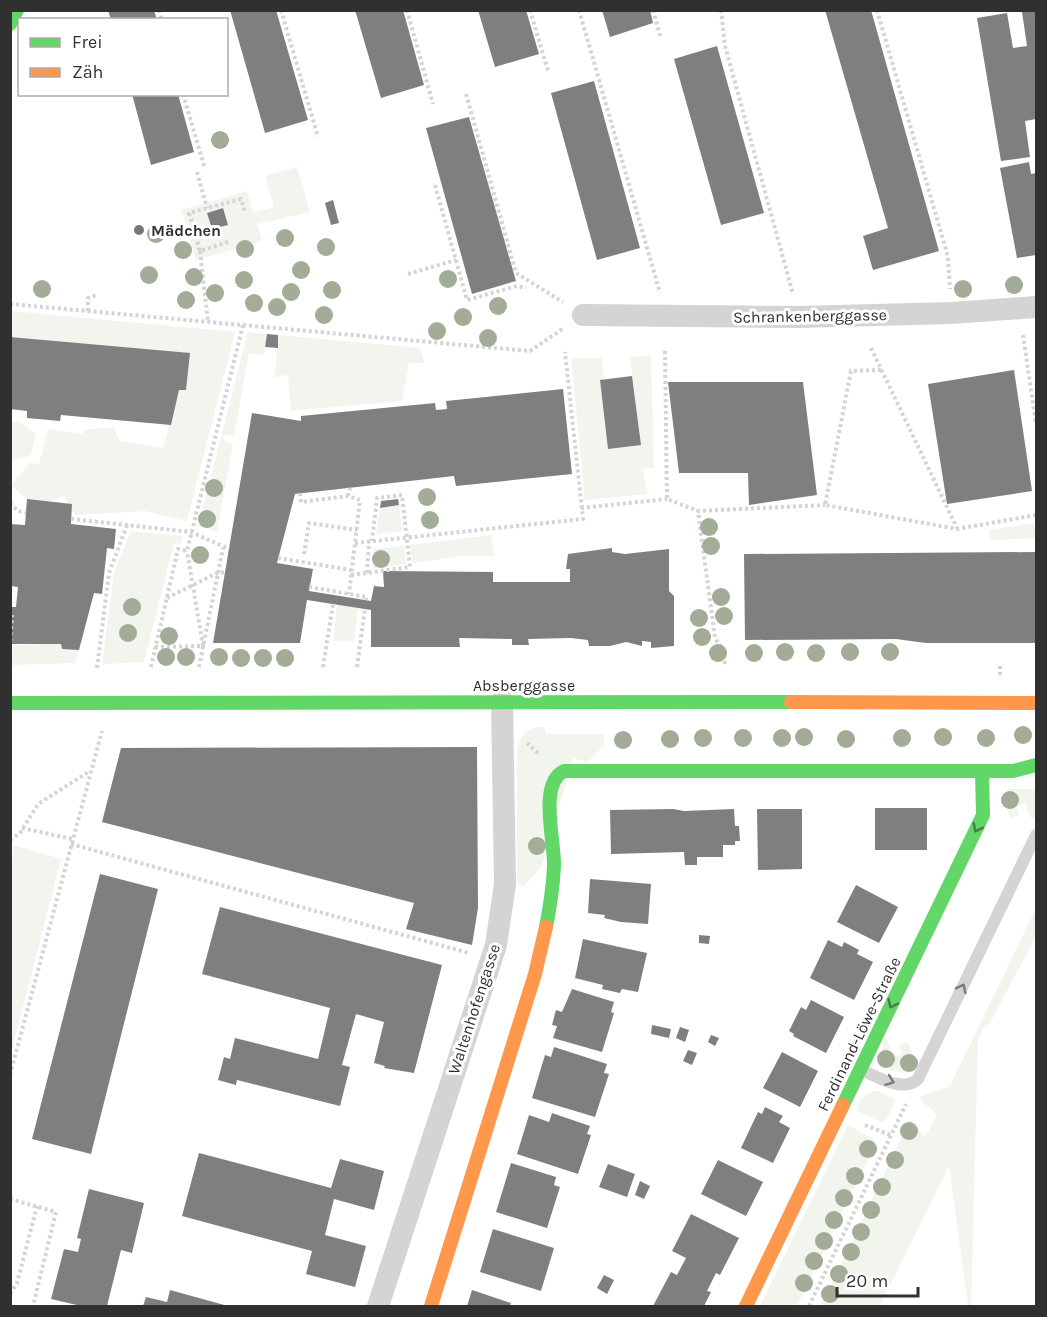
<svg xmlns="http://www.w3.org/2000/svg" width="1047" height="1317" viewBox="0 0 1047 1317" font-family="Karla,sans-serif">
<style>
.green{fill:#f2f5ed}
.building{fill:#7f7f7f}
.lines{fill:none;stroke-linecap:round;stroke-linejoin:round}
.path{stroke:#d4d4d4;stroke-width:4;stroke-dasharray:3 3;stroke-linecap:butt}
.lane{stroke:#d4d4d4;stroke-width:12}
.street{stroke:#d4d4d4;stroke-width:22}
.fast{stroke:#63d668;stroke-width:14}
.slow{stroke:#ff974d;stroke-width:14}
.tree{fill:#a3ac96}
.oneway{stroke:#477b49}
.oneway2{stroke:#7a7a7a}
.poi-dot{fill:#787878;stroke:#fff;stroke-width:2}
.labels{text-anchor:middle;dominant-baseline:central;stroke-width:6;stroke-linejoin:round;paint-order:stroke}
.poi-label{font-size:16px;font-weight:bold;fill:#303030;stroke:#fff;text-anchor:start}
.street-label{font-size:16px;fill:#303030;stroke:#fff}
</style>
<rect width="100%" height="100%" fill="#fff"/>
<path class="green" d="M297,167L310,212L257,224L262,241L196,260L181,210L247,191L253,212L274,207L265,176Z
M11,311L235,332L187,521L146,511L75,515L64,496L36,507L11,485L30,463L39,464L48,429L84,434L83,430L114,427L119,441L163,448L179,390H186L190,354L11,337Z
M248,332L267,334L264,355L249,353L234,436L225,435L224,441L233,444L217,531L198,526Z
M278,335L420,348L424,363H409L402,401L291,411L288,375L275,377Z
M651,356L654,468L643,469L647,494L585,500L571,358H602L604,380L600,381L608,449L641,445L630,357Z
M18,421L36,434L31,455L11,461V423Z
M399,505L402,531L376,534L380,508Z
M1034,523L1036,538L991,540L989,530Z
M131,531L183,536L181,544L174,543L144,662L102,664L114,572Z
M491,535L494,556H462L413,563L410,545Z
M404,546L406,564L372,569L374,549Z
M337,605L358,608L354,641H333Z
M80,643L75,663L12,665L13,645Z
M537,727H544L546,734H604V745L587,762L573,758L542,866L523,887L517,881V752C518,739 524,731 537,727Z
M1008,789H1036V818H1031L1025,803L1016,807L1019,815L1010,818L1003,797Z
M14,845L61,859L11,1054L10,881Z
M1036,908V936L989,1025L986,1024L978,1039L971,1306H968L949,1166L880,1306H821L910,1120L925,1137L937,1115L920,1099L921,1096L950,1086Z
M886,1037L894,1057L902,1054L899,1045L908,1042L915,1062L910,1071C898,1075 884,1069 879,1058Z
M873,1091H879L896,1100L886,1120L881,1122L856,1110L862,1098Z
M848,1125L875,1140L874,1146L797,1306H760Z"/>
<path class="building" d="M108,10H154L157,20H111Z
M230,10H276L308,120L265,133Z
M355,10H403L424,85L381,98Z
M478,10H526L539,54L495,67Z
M602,10H650L653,23L610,37Z
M825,10H871L939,251L873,270L863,236L888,228Z
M1036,10V119L1025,121L1030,157L1001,161L977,18L1007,13L1013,48L1027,46L1022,12Z
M717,46L764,213L721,225L674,59Z
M594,81L640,248L597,260L551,93Z
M132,94H178L194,152L151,165Z
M469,117L516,281L472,294L426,128Z
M1029,162L1031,174L1036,173V255L1017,258L1000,168Z
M333,200L339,223L331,225L325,203Z
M223,208L228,225L212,229L207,213Z
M267,334L278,335V348L265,347Z
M10,337L190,353L186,390H179L171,425L61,415L60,421L27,418V411L10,409Z
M1014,370L1032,491L947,504L928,384Z
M632,376L641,445L608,449L600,380Z
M668,382H803L817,495L749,505L748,473H679Z
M563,389L572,474L456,486L454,476L295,494L277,563L313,569L309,591L371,601L374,586L384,587L383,571L493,572V582H570V569H566L568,554L612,548V552L625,554L669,549V591L674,596V646L651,648V642L642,641V646L626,642L610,646H589L588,640L571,638L528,639L529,645H512V639L459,638L460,647H371V610L307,600L300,643H213L252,413L301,421V416L435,403L436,410L447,409L446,401Z
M27,499L72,504L71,524L116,529L114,549L107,548L102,594L94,593L79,650L62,649L61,644H10V607H16L18,587L10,586V524L25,525Z
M398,499L399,505L380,508L381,501Z
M1036,552V643H926L896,639L745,640L744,554Z
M477,747L478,908L472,945L406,929L414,903L102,822L121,748Z
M875,808H927V850H875Z
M673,809L684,811L734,809L735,826H739L740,841H735V845H723V857H697V865H685L684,852L611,854L610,810Z
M757,809H802V869L758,870Z
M100,874L158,889L91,1154L32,1139Z
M590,879L651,884L648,924L621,922L604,918L605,915L588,913Z
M856,885L898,907L879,943L837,922Z
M220,907L442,965L414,1073L384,1068L385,1066L374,1063L384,1022L356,1014L342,1065L350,1067L340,1106L237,1080L236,1085L218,1080L224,1057L230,1059L235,1038L318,1059L330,1008L202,974Z
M699,935L710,936L709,944L699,943Z
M583,939L647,953L638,992L622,989L620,993L602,989L603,985L575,978Z
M828,940L842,947L844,942L859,950L857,954L873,962L854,1000L810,978Z
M572,989L614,1002L611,1012L614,1013L602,1052L553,1038L557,1026L552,1025L556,1010L562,1012Z
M811,1000L844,1017L826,1053L793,1036L794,1034L789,1031L801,1007L806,1010Z
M652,1025L671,1029L669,1038L651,1034Z
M680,1027L689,1030L685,1042L676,1038Z
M711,1035L719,1038L715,1046L708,1042Z
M554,1047L607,1064L604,1073L609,1074L595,1117L532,1098L545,1055L551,1057Z
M688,1050L697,1053L692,1065L683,1061Z
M782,1052L818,1071L800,1107L763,1088Z
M765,1107L783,1116L779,1122L790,1128L773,1163L741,1148L758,1112L762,1114Z
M552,1113L590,1126L587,1134L591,1135L578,1174L517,1154L529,1115L549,1122Z
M199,1153L331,1188L340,1159L384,1171L374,1210L334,1199L325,1235L366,1246L355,1287L306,1274L312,1251L182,1216Z
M718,1160L763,1182L746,1216L701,1194Z
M511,1163L556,1177L554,1185L560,1187L547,1228L496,1212Z
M608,1164L635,1174L627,1197L599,1187Z
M640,1181L650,1186L644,1199L635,1195Z
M89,1189L144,1203L132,1253L121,1250L107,1306H81L51,1299L64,1249L78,1252L81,1239L77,1238Z
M691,1214L739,1238L720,1275L716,1273L707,1291L711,1292L704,1306H653L671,1272L677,1275L686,1258L672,1251Z
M493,1229L554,1248L541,1291L480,1272Z
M604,1275L614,1280L607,1294L597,1288Z
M170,1290L228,1306H143L146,1297L167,1302Z
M472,1290L511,1303L510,1306H467Z"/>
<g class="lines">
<path class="path" d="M159,10L162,20
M281,10L318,137
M407,10L433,104
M530,10L548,71
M579,10L660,293
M653,10L661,39
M721,10L725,46L793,294
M877,10L948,257L950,289
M183,94L205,169
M466,94L516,273L563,302
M197,172L207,208
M435,185L467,300L517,286L526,288
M228,242L200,251L189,213L241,199L245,212
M200,251L208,322
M408,274L456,260
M10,304L530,351L564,328
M88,311V298L97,295
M1023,335L1036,424
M871,348L957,528
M665,351L667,499L698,511
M881,370L851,371L825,505L957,529L1036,515
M300,493L301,502L348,496L360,500L349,594
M348,496L350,488
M10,503L18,511L26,513
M581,508L667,499
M71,519L191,532L229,549
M355,543L583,519L565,352
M304,554L309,523L357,530
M278,558L351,570
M367,573L369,542
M351,575L410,567L402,495L377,498L372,541
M309,587L367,597L366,600
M167,598L219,572L225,573
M10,647L12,615
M155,647L203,646L187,551
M725,664L724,651L715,638L698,511L825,505
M151,667L178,549L187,551L243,325
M199,667L223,548
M323,667L333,604
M357,667L365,609
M97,668L109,573L127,525
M1000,675V664
M527,743L539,754
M22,828L72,839
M10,840L20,833L38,804L90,771
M71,844L469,953
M10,1075L102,731
M865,1125L890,1135
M10,1199L56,1212L33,1306
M10,1294L17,1283L37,1206
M809,1306L906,1104"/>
<path class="lane" d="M862,1070C878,1077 903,1093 918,1079L1036,835"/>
<path class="street" d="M583,315L798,317L951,313L1036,307
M378,1306L496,945L505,884L502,701"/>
<path class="fast" d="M10,24L17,10
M10,703L791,702
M546,927C550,907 553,886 554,866C555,841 538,784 564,771H1013L1036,765
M843,1105L983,815L982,771"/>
<path class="slow" d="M791,702L1036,703
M431,1306L535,974L546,927
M746,1306L843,1105"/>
</g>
<g class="tree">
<circle cx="220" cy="140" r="9"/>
<circle cx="156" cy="234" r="9"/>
<circle cx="285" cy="238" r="9"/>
<circle cx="326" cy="247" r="9"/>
<circle cx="245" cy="249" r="9"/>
<circle cx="183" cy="250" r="9"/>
<circle cx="301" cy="270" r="9"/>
<circle cx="149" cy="275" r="9"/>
<circle cx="194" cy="277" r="9"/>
<circle cx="448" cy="279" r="9"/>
<circle cx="244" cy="280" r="9"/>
<circle cx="1014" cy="285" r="9"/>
<circle cx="42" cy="289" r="9"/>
<circle cx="963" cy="289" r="9"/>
<circle cx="332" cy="290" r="9"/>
<circle cx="291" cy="292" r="9"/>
<circle cx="215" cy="293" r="9"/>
<circle cx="186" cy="300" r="9"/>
<circle cx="254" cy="303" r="9"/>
<circle cx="498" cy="306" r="9"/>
<circle cx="277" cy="307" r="9"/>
<circle cx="324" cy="315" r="9"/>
<circle cx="463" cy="317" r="9"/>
<circle cx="437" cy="331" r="9"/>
<circle cx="488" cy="338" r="9"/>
<circle cx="214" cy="488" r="9"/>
<circle cx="427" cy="497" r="9"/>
<circle cx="207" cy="519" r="9"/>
<circle cx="430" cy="520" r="9"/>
<circle cx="709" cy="527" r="9"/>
<circle cx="711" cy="546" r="9"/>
<circle cx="200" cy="555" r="9"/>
<circle cx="381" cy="559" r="9"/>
<circle cx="721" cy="597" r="9"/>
<circle cx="132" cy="607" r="9"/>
<circle cx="724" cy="616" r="9"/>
<circle cx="699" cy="618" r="9"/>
<circle cx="128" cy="633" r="9"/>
<circle cx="169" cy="636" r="9"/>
<circle cx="702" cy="637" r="9"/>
<circle cx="785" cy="652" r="9"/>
<circle cx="850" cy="652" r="9"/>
<circle cx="890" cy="652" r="9"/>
<circle cx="718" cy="653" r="9"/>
<circle cx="754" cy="653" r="9"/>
<circle cx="816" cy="653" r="9"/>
<circle cx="166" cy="657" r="9"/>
<circle cx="186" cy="657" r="9"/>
<circle cx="219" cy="657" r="9"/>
<circle cx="241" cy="658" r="9"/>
<circle cx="263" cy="658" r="9"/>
<circle cx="285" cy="658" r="9"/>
<circle cx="1023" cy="735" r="9"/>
<circle cx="804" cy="737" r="9"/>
<circle cx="943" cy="737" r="9"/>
<circle cx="703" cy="738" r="9"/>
<circle cx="743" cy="738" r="9"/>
<circle cx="782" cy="738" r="9"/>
<circle cx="902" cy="738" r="9"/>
<circle cx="986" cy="738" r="9"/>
<circle cx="670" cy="739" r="9"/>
<circle cx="846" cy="739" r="9"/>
<circle cx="623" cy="740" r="9"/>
<circle cx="1010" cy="800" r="9"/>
<circle cx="537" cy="846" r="9"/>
<circle cx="886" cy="1059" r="9"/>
<circle cx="909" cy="1063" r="9"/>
<circle cx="909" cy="1131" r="9"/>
<circle cx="868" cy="1149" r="9"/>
<circle cx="895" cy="1160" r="9"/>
<circle cx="855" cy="1176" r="9"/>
<circle cx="882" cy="1187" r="9"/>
<circle cx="844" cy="1198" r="9"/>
<circle cx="871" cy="1210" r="9"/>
<circle cx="834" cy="1220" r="9"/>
<circle cx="861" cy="1232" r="9"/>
<circle cx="824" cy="1241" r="9"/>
<circle cx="851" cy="1252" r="9"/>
<circle cx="814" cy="1261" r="9"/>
<circle cx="839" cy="1274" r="9"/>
<circle cx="804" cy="1283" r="9"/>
<circle cx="830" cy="1294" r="9"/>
</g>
<defs><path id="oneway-chevron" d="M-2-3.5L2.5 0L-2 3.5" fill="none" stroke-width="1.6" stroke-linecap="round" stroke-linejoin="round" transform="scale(1.5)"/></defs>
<g class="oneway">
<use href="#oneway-chevron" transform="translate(977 828) rotate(116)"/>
<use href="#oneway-chevron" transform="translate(892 1004) rotate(116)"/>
</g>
<g class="oneway2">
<use href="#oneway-chevron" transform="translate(962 988) rotate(-64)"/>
<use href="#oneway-chevron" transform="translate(890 1081) rotate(21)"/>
</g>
<circle class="poi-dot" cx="139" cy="230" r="6"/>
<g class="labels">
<g class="poi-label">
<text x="151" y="230">Mädchen</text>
</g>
<g class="street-label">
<text transform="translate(810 316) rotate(-1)">Schrankenberggasse</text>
<text x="524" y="685">Absberggasse</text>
<text transform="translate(474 1009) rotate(-72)">Waltenhofengasse</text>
<text transform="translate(859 1034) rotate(-64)">Ferdinand-Löwe-Straße</text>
</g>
</g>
<rect width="1047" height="1317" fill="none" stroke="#303030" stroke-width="24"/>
<rect x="18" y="18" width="210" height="78" fill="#ffffff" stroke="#acacac" stroke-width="1.5"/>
<rect x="30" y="38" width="30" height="9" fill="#63d668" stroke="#acacac" stroke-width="1.5"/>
<text x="72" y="48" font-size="18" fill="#303030">Frei</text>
<rect x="30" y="68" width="30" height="9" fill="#ff974d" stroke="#acacac" stroke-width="1.5"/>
<text x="72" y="78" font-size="18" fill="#303030">Zäh</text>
<path d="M837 1287v9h81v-9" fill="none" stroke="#303030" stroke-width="3"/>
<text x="846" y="1287" font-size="18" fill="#303030" stroke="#ffffff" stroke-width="4.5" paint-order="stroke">20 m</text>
</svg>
